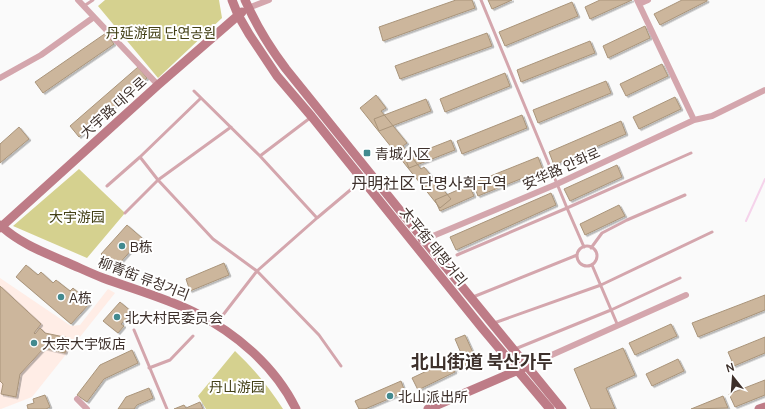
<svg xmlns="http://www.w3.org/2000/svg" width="765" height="409" viewBox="0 0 765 409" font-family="Manrope,'Noto Sans SC','Noto Sans KR',sans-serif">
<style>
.built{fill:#ffede6}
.green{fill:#d5d18f}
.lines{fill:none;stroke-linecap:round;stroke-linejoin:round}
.stream{stroke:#f5d3eb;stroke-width:2}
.building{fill:#ccb69c;stroke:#a9947a;filter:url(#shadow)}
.lane{stroke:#d4a6ad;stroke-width:3}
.street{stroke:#d4a6ad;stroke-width:6}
.secondary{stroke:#be7c87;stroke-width:9}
.poi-dot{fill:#428a8f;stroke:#fff;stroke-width:1.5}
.labels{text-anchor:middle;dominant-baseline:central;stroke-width:4;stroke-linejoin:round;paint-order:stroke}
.park-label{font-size:14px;fill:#434016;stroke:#fff}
.street-label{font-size:14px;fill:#3d302b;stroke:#fff}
.poi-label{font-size:14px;fill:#3d302b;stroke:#fff;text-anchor:start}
.quarter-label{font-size:16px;fill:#3d302b;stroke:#fff}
.district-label{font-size:18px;font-weight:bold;fill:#3d302b;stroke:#fff}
</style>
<defs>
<filter id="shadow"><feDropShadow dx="2" dy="1.5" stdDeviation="0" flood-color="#0004"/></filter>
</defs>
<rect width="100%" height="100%" fill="#fafafa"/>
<path class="built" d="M0,278L71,326L80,325L108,289L115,293L32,397L1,409H0Z"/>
<path class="green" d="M105,0H219L222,18L158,78L98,6Z
M79,169L125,213L87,258L13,226Z
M235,351C254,369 269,387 283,409H206L198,396Z"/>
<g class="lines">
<path class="stream" d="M746,221L765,179"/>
</g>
<path class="building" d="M456,0H472L475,8L383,41L379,27Z
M488,0H512L492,9Z
M600,0H632L590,19L585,7Z
M682,0H707V1L660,25L654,14Z
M572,2L578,16L505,46L499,32Z
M645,26L650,38L608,58L603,46Z
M106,33L114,44L43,93L35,82Z
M487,33L492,46L400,79L395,66Z
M590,41L595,53L521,82L517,70Z
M662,64L668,76L626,96L620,84Z
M138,67L147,78L79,137L70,126Z
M505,73L510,86L445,112L440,99Z
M606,81L611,93L538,123L533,110Z
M376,95L386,108L381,111L407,143L403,146L421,169L424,167L451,199L440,208L360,108Z
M675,97L681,109L639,129L633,117Z
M426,99L431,111L379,131L374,119Z
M522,115L527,128L462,154L457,141Z
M621,121L626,134L554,165L549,152Z
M19,127L29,139L0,163V144Z
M451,140L455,150L409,168L405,158Z
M538,157L543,170L478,196L473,183Z
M617,165L622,177L570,201L564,189Z
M469,185L474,196L440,211L435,200Z
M551,193L556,205L456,250L450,237Z
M619,205L625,216L585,235L580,224Z
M127,225L142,238L118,265L113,260L111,261L107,258L106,259L101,254Z
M224,263L229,275L190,291L186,279Z
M26,265L38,275L41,272L53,283L56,280L70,291L73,288L90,303L71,324L16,277Z
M0,286L41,324L34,333L35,334L40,328L45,333L69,338L65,353L44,348L20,374L16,397L1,394L3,384L0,381Z
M765,295V310L698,337L692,323Z
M120,302L132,312L121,324L124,326L118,333L103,321Z
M671,324L677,336L635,355L629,343Z
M465,335L475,357L474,362L456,370L450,358L461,353L455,339Z
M765,337V353L734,366L728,352Z
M623,348L635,375L606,388L615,409H591L574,369Z
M132,350L138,363L104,379L87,402L77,395L100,365Z
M678,359L684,371L652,386L646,374Z
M450,360L455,372L418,390L412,378Z
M765,380V395L735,407L729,394Z
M401,381L405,392L365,409H359L355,401Z
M149,388L153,398L137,405L134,409H118L126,397Z
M45,395L50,407L46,409H28L27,405L34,403L33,399Z
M723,396L728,408L691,409Z
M200,402L203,409H174L184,405L186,408Z"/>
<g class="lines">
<path class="lane" d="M481,0L567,208L584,247
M84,6L93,0
M194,91L260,156L317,218
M260,156L310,118
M140,157L158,180L213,239L257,271L319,335L341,366
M107,186L140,157L201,98
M125,213L158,180L231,127
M577 256a10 10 0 1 1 20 0a10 10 0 1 1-20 0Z
M591,248L602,233L627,220L685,195
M457,255L567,208L691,153
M592,265L618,326
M473,297L577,255
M494,323L601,285L712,232
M216,324L257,271L317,218L361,181
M134,330L167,409
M515,349L611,310L680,278
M149,368L170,360L193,336"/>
<path class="street" d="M78,0L158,85
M637,0L694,120
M639,4L648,0
M248,8L269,0
M0,78L41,55L94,17
M421,241L557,184L694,120L712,116L765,90
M527,366L686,295
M77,399L87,409"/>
<path class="secondary" d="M232,0L238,15L249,34L277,76L312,117L482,328L550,409
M245,0C256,25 270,48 286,69L423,239L562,409
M0,225C19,243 43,252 66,262C78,267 90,273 103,278C133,289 165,298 194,312C236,333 275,366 296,409
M0,228L158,85L242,12
M428,409L523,368
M759,409L765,407"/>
</g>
<g class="poi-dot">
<rect x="363" y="149" width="8" height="8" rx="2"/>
<circle cx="122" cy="246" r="4"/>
<circle cx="61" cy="297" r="4"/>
<circle cx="117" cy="317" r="4"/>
<circle cx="34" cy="343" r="4"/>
<circle cx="390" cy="396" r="4"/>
</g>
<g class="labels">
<g class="park-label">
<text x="161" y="32">丹延游园 단연공원</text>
<text x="77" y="216">大宇游园</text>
<text x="237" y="386">丹山游园</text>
</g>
<g class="street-label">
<text transform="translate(113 107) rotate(-42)">大宇路 대우로</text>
<text transform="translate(561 168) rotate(-24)">安华路 안화로</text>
<text transform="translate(434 246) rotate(51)">太平街 태평거리</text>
<text transform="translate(144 278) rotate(21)">柳青街 류청거리</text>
</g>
<g class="poi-label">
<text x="375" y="153">青城小区</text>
<text x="130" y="246">B栋</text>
<text x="69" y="297">A栋</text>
<text x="125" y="317">北大村民委员会</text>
<text x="42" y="343">大宗大宇饭店</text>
<text x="398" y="396">北山派出所</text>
</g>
<g class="quarter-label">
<text x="429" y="183">丹明社区 단명사회구역</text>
</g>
<g class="district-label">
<text x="482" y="361">北山街道 북산가두</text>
</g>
</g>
<g transform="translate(733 377) rotate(343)" stroke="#ffffff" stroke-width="3" paint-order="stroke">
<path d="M0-3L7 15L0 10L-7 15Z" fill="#3d302b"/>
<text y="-6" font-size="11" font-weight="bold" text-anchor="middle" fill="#3d302b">N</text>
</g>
</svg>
